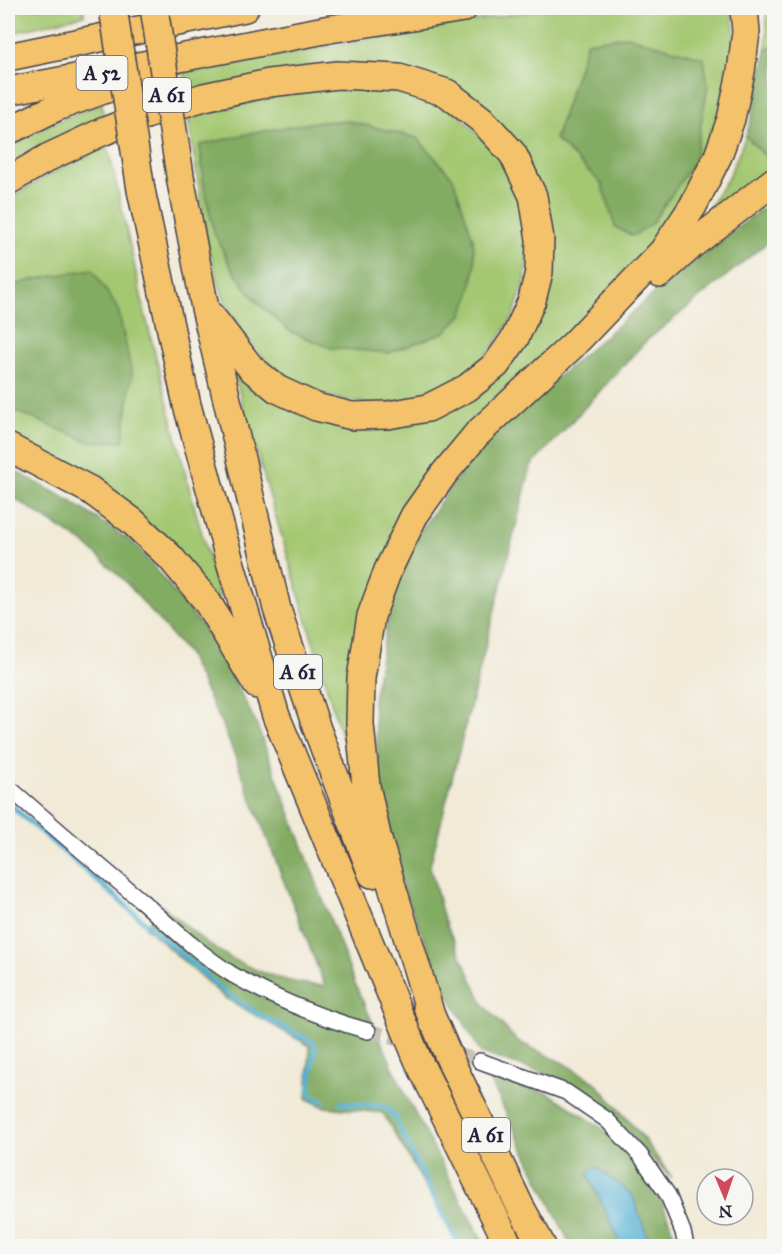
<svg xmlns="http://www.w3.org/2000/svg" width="782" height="1254" viewBox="0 0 782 1254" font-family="'IM FELL Great Primer',serif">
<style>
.green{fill:#a4c872;stroke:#637556;stroke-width:1.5;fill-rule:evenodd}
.forest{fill:#83ac64;stroke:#526750;stroke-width:1.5}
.water{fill:#55b1d3;stroke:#3c6a87;stroke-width:1.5}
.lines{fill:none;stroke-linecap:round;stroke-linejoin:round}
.stream{stroke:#55b1d3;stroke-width:5}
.street-tunnel{stroke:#c8c2b8;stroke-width:15;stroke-dasharray:15 8;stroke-linecap:butt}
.street-casing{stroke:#414052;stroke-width:18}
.highway-casing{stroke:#414052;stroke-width:30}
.street{stroke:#fff;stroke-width:15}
.highway{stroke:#f3c26a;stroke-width:27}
.highway-bridge-casing{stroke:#414052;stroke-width:30;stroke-linecap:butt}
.highway-bridge{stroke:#f3c26a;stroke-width:27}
.labels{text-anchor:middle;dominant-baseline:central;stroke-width:4.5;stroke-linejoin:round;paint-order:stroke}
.shield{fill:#f6f6f2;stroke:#626272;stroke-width:1.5}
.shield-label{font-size:20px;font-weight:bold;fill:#22223b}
</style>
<rect width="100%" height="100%" fill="#f6f6f2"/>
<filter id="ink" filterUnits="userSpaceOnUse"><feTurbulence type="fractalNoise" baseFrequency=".0167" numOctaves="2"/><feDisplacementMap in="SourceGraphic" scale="12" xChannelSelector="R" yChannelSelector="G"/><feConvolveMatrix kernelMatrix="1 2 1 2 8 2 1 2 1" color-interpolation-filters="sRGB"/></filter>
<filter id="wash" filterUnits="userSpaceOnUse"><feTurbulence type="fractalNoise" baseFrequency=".008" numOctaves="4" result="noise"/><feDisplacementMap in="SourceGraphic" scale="24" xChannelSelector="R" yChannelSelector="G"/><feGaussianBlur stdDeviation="1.35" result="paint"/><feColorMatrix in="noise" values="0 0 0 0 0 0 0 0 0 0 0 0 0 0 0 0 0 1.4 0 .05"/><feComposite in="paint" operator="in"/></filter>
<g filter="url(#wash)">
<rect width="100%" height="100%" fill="#f1ead7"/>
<path class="green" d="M31,8H84V15L8,34V11Z
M558,8H732L735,42L727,105L691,198L645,262L475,417L438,462L391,540L355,764L341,735L244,410L227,344L257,381L399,421L524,339L539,190L440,84L188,93L184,72L524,12Z
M766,8H774V43L766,52L767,30Z
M340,87L382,89L432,100L457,112L509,167L524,202L529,239L525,281L512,319L487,354L453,384L419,399L372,405L325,396L274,370L245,336L223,297L208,247L188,117L287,94ZM348,121L417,138L291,332L255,300L231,267L214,232L204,186L200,145L316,122Z
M102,103L105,125L8,174V148L46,126Z
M746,136L770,161L774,158V174L696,228L728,178Z
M108,147L146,318L188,484L223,610L8,439V199L66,165Z"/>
<path class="forest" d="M626,36L704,58L708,86L694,162L652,223L633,236L615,227L602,184L555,139L587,42Z
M774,44V158L770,161L746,136L755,105L766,52Z
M348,121L417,138L453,178L473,239L475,266L469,299L462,315L445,332L389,353L331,348L291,332L255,300L231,267L214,232L204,186L200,145L252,133L316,122Z
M774,199V237L645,342L531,466L430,866L444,920L484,1005L517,1041L563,1063L595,1082L641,1135L672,1178L583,1093L554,1077L481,1053L443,985L402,886L381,794L373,701L392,596L421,530L465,466L500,427L656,292Z
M92,269L118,309L132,374L123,441L90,442L8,408V287L32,280Z
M8,467L72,502L135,544L205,630L233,678L256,723L355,984L407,1098L485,1246H460L383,1113L325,1107L307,1099L310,1046L225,998L145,927L163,906C176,917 188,928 202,939C234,964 284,985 325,986L225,731L187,653L123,579L85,544L8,494Z
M488,1076L550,1094L599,1126L625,1147L653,1184L662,1201L678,1246H650L646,1232L588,1175L622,1246H571Z"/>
<path class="water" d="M596,1167L632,1195L646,1232L650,1246H622L588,1174Z"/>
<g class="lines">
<path class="stream" d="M8,803L227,994L261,1016L314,1043L315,1049L309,1090L312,1097L324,1101
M341,1103L379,1106L386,1108L393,1114L418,1166L459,1246"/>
</g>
</g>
<g filter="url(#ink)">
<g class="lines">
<path class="street-tunnel" d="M368,1031L480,1061"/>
<defs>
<path id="street" d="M8,787C53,826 98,865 144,903C172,928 201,955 233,975C275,999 322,1018 368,1031
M480,1061L566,1092L607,1120L640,1155L668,1195L683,1232L686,1246"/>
<path id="highway" d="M8,57L245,8
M8,91L330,29L464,8
M8,131L57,107L131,80
M8,181L49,157L102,132L146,115L204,97L269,83L338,75L399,78L447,93L482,120L513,154L533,196L540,239L539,272L532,300L515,338L496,365L467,388L428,408L388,415L352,416L316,407L277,389L251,368L211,316
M181,182L205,308L277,609L317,729L372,874
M141,190L187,405L229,558L276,716L418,1060L509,1246
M660,274L693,244L774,181
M8,447L90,490L132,521L170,557L206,600L257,685
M427,1006L452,1064L520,1206L542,1246
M433,1022L378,840L366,786L360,724L361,678L371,616L388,570L414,516L443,475L477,434L573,345L663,251L693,206L718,156L731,119L741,72L746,32L744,8"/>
</defs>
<use href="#street" class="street-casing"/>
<use href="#highway" class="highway-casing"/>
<use href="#street" class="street"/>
<use href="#highway" class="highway"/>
<defs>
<path id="highway-bridge" d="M113,8L141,190
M154,8L181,182"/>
</defs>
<use href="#highway-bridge" class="highway-bridge-casing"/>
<use href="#highway-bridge" class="highway-bridge"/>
</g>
</g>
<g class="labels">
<g class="shield">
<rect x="76.5" y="56" width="51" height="34" rx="4.5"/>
<rect x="143" y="78" width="48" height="34" rx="4.5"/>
<rect x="274" y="655" width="48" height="34" rx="4.5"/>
<rect x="462" y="1118" width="48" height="34" rx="4.5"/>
</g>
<g class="shield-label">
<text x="102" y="73">A 52</text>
<text x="167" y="95">A 61</text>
<text x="298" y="672">A 61</text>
<text x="486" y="1135">A 61</text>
</g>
</g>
<rect width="782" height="1254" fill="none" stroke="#f6f6f2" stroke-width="30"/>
<g transform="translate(725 1197) rotate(178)"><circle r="28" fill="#f6f6f2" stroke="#a1a1a9" stroke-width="1.5"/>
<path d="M0-4.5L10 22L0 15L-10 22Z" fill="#d1495b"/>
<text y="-9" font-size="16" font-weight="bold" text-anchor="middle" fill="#22223b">N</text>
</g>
</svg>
